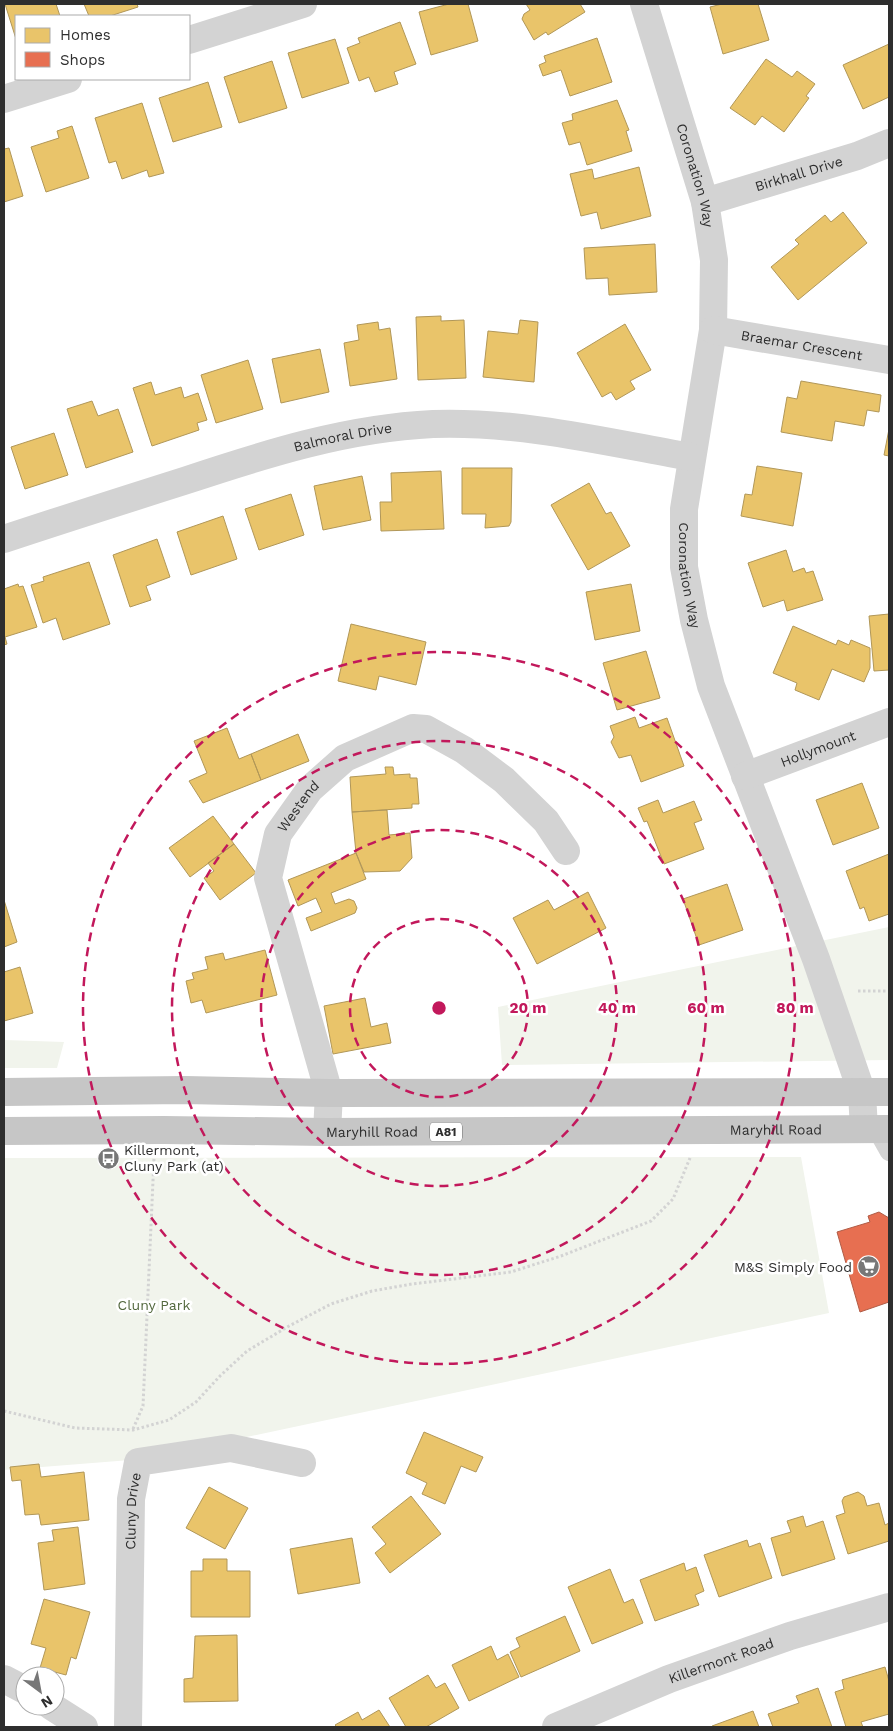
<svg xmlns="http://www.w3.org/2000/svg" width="893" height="1731" viewBox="0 0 893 1731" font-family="'Work Sans',sans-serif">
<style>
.green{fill:#f1f4ec}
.homes{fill:#e9c46a;stroke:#b19758}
.shops{fill:#e76f51;stroke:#b05c46}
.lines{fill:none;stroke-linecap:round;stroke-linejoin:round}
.path{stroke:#d3d3d3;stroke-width:3;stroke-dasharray:2.5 2.5;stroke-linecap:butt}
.lane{stroke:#d3d3d3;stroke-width:18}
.street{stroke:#d3d3d3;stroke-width:28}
.primary{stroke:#c6c6c6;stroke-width:28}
.ring{fill:none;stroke:#c2185b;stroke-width:2.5;stroke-dasharray:9 6}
.labels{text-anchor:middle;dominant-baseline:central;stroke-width:5;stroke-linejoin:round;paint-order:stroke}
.shield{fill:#fff;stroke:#6d6d6d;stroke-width:1}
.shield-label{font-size:12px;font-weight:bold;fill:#2e2e2e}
.street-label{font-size:14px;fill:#2e2e2e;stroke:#fff}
.poi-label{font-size:14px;fill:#2e2e2e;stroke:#fff;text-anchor:start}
.park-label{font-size:14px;fill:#53683e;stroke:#fff}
.centre{fill:#c2185b;stroke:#fff;stroke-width:2.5}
.ring-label{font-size:15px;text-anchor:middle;font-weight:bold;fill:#c2185b;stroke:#fff;stroke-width:5;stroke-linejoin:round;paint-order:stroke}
</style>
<rect width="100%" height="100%" fill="#fff"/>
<path class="green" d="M889,927V1060L502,1065L498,1007Z
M4,1040L64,1042L57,1068H4Z
M801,1157L829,1313L143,1459L4,1470V1158Z"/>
<path class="homes" d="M5,4H56L60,16H16V39Z
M84,4H137L138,7L110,16H89Z
M449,4H468L478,41L431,55L419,12Z
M526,4H580L585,12L548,35L546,32L534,40L522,19L524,14L530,10Z
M722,4H758L769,40L723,54L710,7Z
M400,22L416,64L394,72L398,84L375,92L369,77L359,81L347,48L360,43L358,38Z
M597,38L612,82L570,96L561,70L543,76L539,65L546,62L544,56Z
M335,39L349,83L302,98L288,53Z
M889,44V97L863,109L843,65Z
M766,59L792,77L797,71L815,84L806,96L809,98L784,132L762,116L755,125L730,108Z
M272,61L287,108L239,123L224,77Z
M208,82L222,127L173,142L159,98Z
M617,100L629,130L626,131L632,151L587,165L580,142L569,145L562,123L573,120L572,114Z
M142,103L164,173L149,177L147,170L122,179L116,161L109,163L95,118Z
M72,126L89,178L46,192L31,147L59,138L57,131Z
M9,148L23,196L4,202V149Z
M639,167L651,216L601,229L597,212L581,216L570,174L592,169L594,179Z
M843,212L867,243L798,300L771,267L799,244L795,240L825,215L831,222Z
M655,244L657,292L609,295L608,278L586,279L584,248Z
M441,316V321L464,320L466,378L418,380L416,317Z
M520,320L538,322L534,382L483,377L488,331L518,334Z
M378,322L379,330L390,328L397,379L350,386L344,343L359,340L357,325Z
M625,324L651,370L630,381L635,389L616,400L611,392L602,397L577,353Z
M320,349L329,392L281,403L272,359Z
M248,360L263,409L216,423L201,375Z
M801,381L881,395L879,412L867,410L864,426L835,421L832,441L781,432L787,397L797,399Z
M151,382L155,395L181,387L184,398L198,393L207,420L197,423L199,430L152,446L133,388Z
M92,401L98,416L118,409L133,452L86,468L67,409Z
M889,429V456L884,455Z
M54,433L68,475L25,489L11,447Z
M757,466L802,473L793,526L741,516L745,494L752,495Z
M462,468H512L511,522L509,526L485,528L486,514H462Z
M441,471L444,529L381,531L380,502H392L391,473Z
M362,476L371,520L323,530L314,486Z
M589,483L606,514L611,512L630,546L588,570L551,505Z
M291,494L304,535L259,550L245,509Z
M223,516L237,559L191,575L177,532Z
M157,539L170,577L146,586L151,600L130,607L113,555Z
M786,550L793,572L804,568L806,573L813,571L823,600L787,611L784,600L763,607L748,563Z
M89,562L110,624L63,640L56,618L43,623L31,585L44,581L43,577Z
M18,584L19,587L23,586L37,627L5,637L7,644L4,645V589Z
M631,584L640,631L595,640L586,592Z
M889,614V670L874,671L869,616Z
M351,624L426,642L416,685L379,676L376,690L338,681Z
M793,626L836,645L838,640L849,645L851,640L870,648V668L864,682L832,669L819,700L795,690L797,683L773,673Z
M646,651L660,698L617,710L603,663Z
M635,717L639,728L667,718L684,766L641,782L631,755L619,758L611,742L614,737L610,726Z
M227,728L239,759L251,754L261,780L203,803L189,781L207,773L194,741Z
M298,734L309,761L261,780L251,754Z
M385,767H393L394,775L410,774V778H417L419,804H412V808L352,812L350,777L386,774Z
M862,783L879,828L833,845L816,800Z
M658,800L663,813L694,801L702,820L694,823L704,849L664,864L647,821L644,822L638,808Z
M387,810L389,835L410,833L412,858L400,871L364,872L356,853L352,812Z
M213,816L234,844L190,877L169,848Z
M234,844L256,873L220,900L204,878L214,871L208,863Z
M356,853L366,879L331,893L335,904L349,899L354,901L357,908L355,913L311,931L306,918L322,912L316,898L298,906L288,880Z
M889,854V914L869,921L864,907L860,909L846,871Z
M727,884L743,930L699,945L683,899Z
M588,892L606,928L537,964L513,918L548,900L554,910Z
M4,900L17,942L4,947Z
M265,950L277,995L206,1013L202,1000L191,1003L186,981L194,979L192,973L208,969L205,957L223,953L225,960Z
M20,967L33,1013L4,1021V972Z
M365,998L371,1027L387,1023L391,1043L333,1054L324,1006Z
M424,1432L483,1457L476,1472L461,1466L445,1504L422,1494L427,1483L406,1473Z
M39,1464L41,1477L84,1472L89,1520L41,1525L39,1514L25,1515L21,1480L12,1481L10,1467Z
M209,1487L248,1508L225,1549L186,1528Z
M858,1492L864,1496L867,1506L879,1503L885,1525L889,1523V1541L848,1554L836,1516L845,1513L842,1501L844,1497Z
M411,1496L441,1534L390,1573L375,1553L386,1544L372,1527Z
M803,1516L806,1527L823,1521L835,1559L782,1576L771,1538L791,1532L787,1521Z
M78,1527L85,1584L44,1590L38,1543L54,1541L52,1530Z
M352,1538L360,1583L298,1594L290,1549Z
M747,1540L749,1547L760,1543L772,1578L719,1597L704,1555Z
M203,1559H227V1571H250V1617H191V1571H203Z
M684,1563L686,1571L696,1567L704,1591L695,1595L699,1605L655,1621L640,1580Z
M610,1569L624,1603L633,1599L643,1623L592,1644L568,1587Z
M44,1599L90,1612L76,1659L71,1657L66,1675L40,1668L46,1648L31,1644Z
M565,1616L580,1651L521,1677L510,1652L520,1647L516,1638Z
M237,1635L238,1701L184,1702V1679L193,1678L195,1636Z
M491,1646L497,1660L508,1654L519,1677L469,1701L452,1665Z
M885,1667L889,1681V1714L861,1722L863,1727H846L835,1692L844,1689L842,1680Z
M428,1675L436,1688L445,1683L459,1708L426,1727H406L389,1698Z
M818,1688L832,1727H773L768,1714L799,1703L796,1696Z
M379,1710L390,1727H337L335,1725L358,1712L362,1720Z
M753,1711L759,1727H712V1726Z"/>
<path class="shops" d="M879,1212L889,1218V1302L860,1312L837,1232L870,1222L868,1216Z"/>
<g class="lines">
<path class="path" d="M858,991H889
M4,1411L75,1428L133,1430L169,1420L196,1402L220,1376L247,1351L289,1326L331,1304L372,1291L412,1284L511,1272L561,1256L651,1221L673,1199L690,1158
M133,1429L143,1406L154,1158"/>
<path class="lane" d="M876,1129L889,1152"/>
<g class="street">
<path id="s1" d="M644,4L705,202L714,260L713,330L684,509V567L694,620L711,686L816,959L862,1093L864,1129"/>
<path d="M189,40L303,4"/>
<path d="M4,99L68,79"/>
<path id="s2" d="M705,202L857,156L889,143"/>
<path id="s3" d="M713,330L889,360"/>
<path id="s4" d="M4,539C64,519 124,500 184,481C265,454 347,428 433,424C520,421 607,442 691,457"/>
<path id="s5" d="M745,776L889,722"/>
<path id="s6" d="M327,1132L329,1093L268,878L278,834L310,789L345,758L413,728L426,729L464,750L504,780L546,821L566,851"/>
<path d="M4,1679L25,1690"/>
<path d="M51,1706L84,1727"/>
<path id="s7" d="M128,1727L131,1499L138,1462L231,1448L302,1463"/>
<path id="s8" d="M556,1727L669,1679L790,1636L889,1607"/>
</g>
<g class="primary">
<path d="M4,1092L185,1090L329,1093L889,1092"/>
<path id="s9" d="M4,1131L164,1130L327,1132L889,1129"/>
</g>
</g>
<g class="ring">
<circle cx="439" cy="1008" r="89"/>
<circle cx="439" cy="1008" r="178"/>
<circle cx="439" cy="1008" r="267"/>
<circle cx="439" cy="1008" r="356"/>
</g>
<defs>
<symbol id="bus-disc" viewBox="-11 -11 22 22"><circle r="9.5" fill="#777" stroke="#fff"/><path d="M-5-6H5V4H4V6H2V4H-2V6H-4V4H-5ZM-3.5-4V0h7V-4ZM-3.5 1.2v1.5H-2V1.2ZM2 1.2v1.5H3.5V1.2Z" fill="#fff"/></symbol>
<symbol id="supermarket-disc" viewBox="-11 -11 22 22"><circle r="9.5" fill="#777" stroke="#fff"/><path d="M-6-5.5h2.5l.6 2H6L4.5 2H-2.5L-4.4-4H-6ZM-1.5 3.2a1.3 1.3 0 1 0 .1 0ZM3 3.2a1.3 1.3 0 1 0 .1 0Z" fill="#fff"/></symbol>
</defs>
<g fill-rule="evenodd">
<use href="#bus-disc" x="96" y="1146" width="25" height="25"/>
<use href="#supermarket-disc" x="856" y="1254" width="25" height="25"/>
</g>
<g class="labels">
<rect class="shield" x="430" y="1122.5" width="32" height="19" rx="4"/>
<g class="shield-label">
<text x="446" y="1132">A81</text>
</g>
<g class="street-label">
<text stroke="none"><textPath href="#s2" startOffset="98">Birkhall Drive</textPath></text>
<text stroke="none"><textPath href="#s1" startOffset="179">Coronation Way</textPath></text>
<text stroke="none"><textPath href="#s3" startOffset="90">Braemar Crescent</textPath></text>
<text stroke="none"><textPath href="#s4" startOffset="354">Balmoral Drive</textPath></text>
<text stroke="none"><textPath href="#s1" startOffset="584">Coronation Way</textPath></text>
<text stroke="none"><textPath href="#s5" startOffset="78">Hollymount</textPath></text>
<text stroke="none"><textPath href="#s6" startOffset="342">Westend</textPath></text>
<text stroke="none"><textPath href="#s9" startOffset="772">Maryhill Road</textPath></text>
<text stroke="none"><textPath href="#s9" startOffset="368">Maryhill Road</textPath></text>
<text stroke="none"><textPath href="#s7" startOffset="216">Cluny Drive</textPath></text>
<text stroke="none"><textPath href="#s8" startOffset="178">Killermont Road</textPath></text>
</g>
<g class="poi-label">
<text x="124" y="1150">Killermont,<tspan x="124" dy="16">Cluny Park (at)</tspan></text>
<text x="852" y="1267" text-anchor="end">M&amp;S Simply Food</text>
</g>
<g class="park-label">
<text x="154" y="1305">Cluny Park</text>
</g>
</g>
<circle cx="439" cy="1008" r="8" class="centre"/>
<g class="ring-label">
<text x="528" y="1013">20 m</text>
<text x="617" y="1013">40 m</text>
<text x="706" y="1013">60 m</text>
<text x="795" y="1013">80 m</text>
</g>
<rect width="893" height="1731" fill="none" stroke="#2e2e2e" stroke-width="10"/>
<rect x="15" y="15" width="175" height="65" fill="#ffffff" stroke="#ababab"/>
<rect x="25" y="28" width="25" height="15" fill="#e9c46a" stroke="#ababab"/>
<text x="60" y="40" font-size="15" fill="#2e2e2e">Homes</text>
<rect x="25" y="52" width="25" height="15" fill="#e76f51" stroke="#ababab"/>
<text x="60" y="65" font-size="15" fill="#2e2e2e">Shops</text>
<g transform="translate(40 1691) rotate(148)"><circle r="24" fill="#ffffff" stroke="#ababab"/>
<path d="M0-4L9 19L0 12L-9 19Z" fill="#777777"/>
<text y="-8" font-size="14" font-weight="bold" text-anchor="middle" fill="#2e2e2e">N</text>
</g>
</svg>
